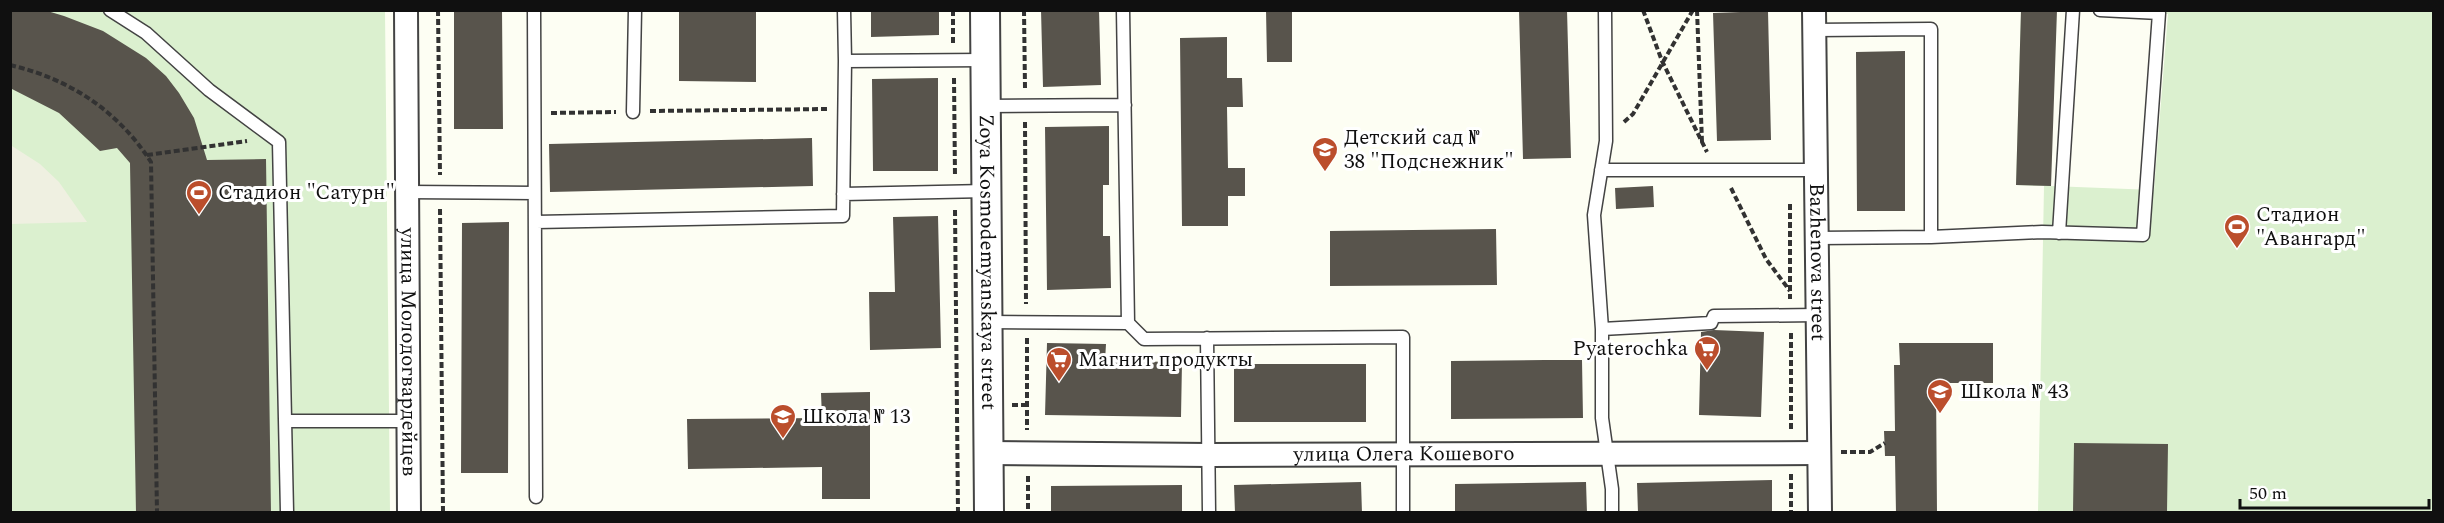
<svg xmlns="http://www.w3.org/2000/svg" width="2444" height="523" viewBox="0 0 2444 523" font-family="Spectral,serif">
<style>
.pitch{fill:#dbf0cf}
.plaza{fill:#eff0e1}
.building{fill:#58544c}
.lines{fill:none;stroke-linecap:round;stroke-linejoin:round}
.service-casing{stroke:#434343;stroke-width:15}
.minor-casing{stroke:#434343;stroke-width:26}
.tertiary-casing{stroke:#434343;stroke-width:32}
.path{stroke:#323232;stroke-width:4;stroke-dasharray:6 3;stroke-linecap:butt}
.service{stroke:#fff;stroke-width:12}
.minor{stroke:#fff;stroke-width:22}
.tertiary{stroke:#fff;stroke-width:28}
.labels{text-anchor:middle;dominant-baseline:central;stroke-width:6;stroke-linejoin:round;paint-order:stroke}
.poi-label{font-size:21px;fill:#101010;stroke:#fff;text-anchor:start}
.street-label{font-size:21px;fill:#101010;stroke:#fff}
</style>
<rect width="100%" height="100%" fill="#fdfef3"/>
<path class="pitch" d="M10,11H385L390,512H11Z
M2021,11L2051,186L2154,190L2168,14L2103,11H2433V512H2038L2044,186L2016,185Z"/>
<path class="plaza" d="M12,146L40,164L59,182L87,222L11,224Z"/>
<path class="building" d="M10,10H44L64,16L103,31L146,58L166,76L179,93L194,118L207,160L266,159L271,513H136L130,163L117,148L100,151L59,113L10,88Z
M454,10H502L503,129H454Z
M679,10H756V82L679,81Z
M871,10H939V35L871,37Z
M1041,10H1099L1101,85L1043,87Z
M1266,10H1292V62H1267Z
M1519,10H1567L1571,158L1523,159Z
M2021,10H2057L2051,186L2016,185Z
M1768,11L1771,140L1717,141L1713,13Z
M1227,37V78H1242L1243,107H1227L1228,168H1245V196H1228V226H1182L1180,38Z
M1905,51V211H1857L1856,52Z
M938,78V171H873L872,79Z
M1109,126V185H1103V236H1110L1111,288L1047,290L1045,127Z
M812,138L813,186L550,192L549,144Z
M1653,186L1654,207L1616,209L1615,188Z
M938,216L941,348L870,350L869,292H895L893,217Z
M509,222L508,473H461L462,223Z
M1496,229L1497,285L1330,286V231Z
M1714,330L1764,332L1761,417L1699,415L1701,332Z
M1047,343L1106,344L1105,361L1182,362L1181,417L1045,415Z
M1899,343H1993V383H1936L1937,513H1896L1895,456H1885L1884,431H1895L1894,365H1900Z
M1545,360H1582L1583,418L1451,419V361Z
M1234,364H1366V422H1234Z
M870,392V499H822V467L688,469L687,419L822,418L821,393Z
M2074,443L2168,444L2167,513H2073Z
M1772,480V513H1638L1637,483Z
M1361,482L1362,513H1235L1234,485Z
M1586,482L1587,513H1455V484Z
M1182,485V513H1051V486Z"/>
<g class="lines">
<defs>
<path id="service" d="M110,10L146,33L209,90L279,142L287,512
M534,10L536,497
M844,10L845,61
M1123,10L1128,323
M1605,10L1606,141L1594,215L1602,329V418L1612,489V512
M1814,30L1931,29V237
M985,106L1125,105
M633,112L635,10
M1601,170H1816
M407,192L534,193
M843,194L986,191
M536,222L843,216L845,61L985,60
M2059,233L2073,10
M1817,238L1931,237L2042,232L2143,235L2159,13L2100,10
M987,322L1128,323L1144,339L1403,337V512
M1602,329L1711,323L1714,316L1818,315
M1207,338L1209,512
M286,421H409"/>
<g id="minor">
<path id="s1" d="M406,10L409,512"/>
<path id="s2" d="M1814,10L1820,512"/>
<path id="s3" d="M988,453L1209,455L1819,453"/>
</g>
<g id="tertiary">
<path id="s4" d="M985,10L989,512"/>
</g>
</defs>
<use href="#service" class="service-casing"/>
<use href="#minor" class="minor-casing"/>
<use href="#tertiary" class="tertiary-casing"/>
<path class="path" d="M438,10L440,175
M953,10V44
M1024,10L1025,88
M1643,10L1662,61L1707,152
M1697,10L1702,142
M10,65C70,79 118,111 151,162L157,512
M954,78L955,176
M650,111L829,109
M551,113L616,112
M1025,122L1026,304
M1624,122L1633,114L1693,10
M147,155L247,141
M1731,188L1766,259L1790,291
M1790,204V299
M440,209L443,512
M955,210L958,512
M1791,333V431
M1027,338V430
M1012,405H1027
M1841,452H1870L1885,443
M1791,474V512
M1028,476V512"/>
<use href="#service" class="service"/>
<use href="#minor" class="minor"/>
<use href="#tertiary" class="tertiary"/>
</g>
<defs>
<symbol id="school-pin" viewBox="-11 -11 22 30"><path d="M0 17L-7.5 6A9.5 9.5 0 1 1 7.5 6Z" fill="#bb4e2c" stroke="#fff"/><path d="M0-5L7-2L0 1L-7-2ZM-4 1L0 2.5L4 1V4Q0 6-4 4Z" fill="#fff"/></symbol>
<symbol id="stadium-pin" viewBox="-11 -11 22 30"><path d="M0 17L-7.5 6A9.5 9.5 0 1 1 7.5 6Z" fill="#bb4e2c" stroke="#fff"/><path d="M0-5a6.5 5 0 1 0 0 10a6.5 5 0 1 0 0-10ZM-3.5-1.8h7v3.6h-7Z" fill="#fff"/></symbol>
<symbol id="supermarket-pin" viewBox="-11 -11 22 30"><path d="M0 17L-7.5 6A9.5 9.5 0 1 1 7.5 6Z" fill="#bb4e2c" stroke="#fff"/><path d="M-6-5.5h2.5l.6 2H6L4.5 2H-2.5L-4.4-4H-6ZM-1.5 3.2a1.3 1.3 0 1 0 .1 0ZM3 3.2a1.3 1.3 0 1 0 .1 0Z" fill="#fff"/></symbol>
</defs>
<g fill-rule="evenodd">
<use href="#school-pin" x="1310" y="135" width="30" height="40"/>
<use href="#stadium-pin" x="184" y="178" width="30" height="40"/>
<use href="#stadium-pin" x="2222" y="212" width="30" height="40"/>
<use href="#supermarket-pin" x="1692" y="334" width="30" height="40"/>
<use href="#supermarket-pin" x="1044" y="345" width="30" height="40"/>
<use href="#school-pin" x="1925" y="377" width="30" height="40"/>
<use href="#school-pin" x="768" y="402" width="30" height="40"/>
</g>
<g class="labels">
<g class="poi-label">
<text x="1344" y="138">Детский сад №<tspan x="1344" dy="24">38 "Подснежник"</tspan></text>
<text x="218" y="193">Стадион "Сатурн"</text>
<text x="2256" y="215">Стадион<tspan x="2256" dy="24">"Авангард"</tspan></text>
<text x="1688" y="349" text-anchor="end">Pyaterochka</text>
<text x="1078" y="360">Магнит продукты</text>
<text x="1960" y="392">Школа № 43</text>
<text x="802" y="417">Школа № 13</text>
</g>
<g class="street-label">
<text stroke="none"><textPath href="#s4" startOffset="252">Zoya Kosmodemyanskaya street</textPath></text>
<text stroke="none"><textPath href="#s2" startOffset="252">Bazhenova street</textPath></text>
<text stroke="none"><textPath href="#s1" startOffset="342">улица Молодогвардейцев</textPath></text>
<text stroke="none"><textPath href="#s3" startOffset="416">улица Олега Кошевого</textPath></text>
</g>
</g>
<rect width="2444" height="523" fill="none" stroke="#101010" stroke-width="24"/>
<path d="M2240 499v9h189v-9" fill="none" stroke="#101010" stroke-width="3"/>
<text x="2249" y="499" font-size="18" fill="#101010" stroke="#ffffff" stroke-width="4.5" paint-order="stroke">50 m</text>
</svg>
